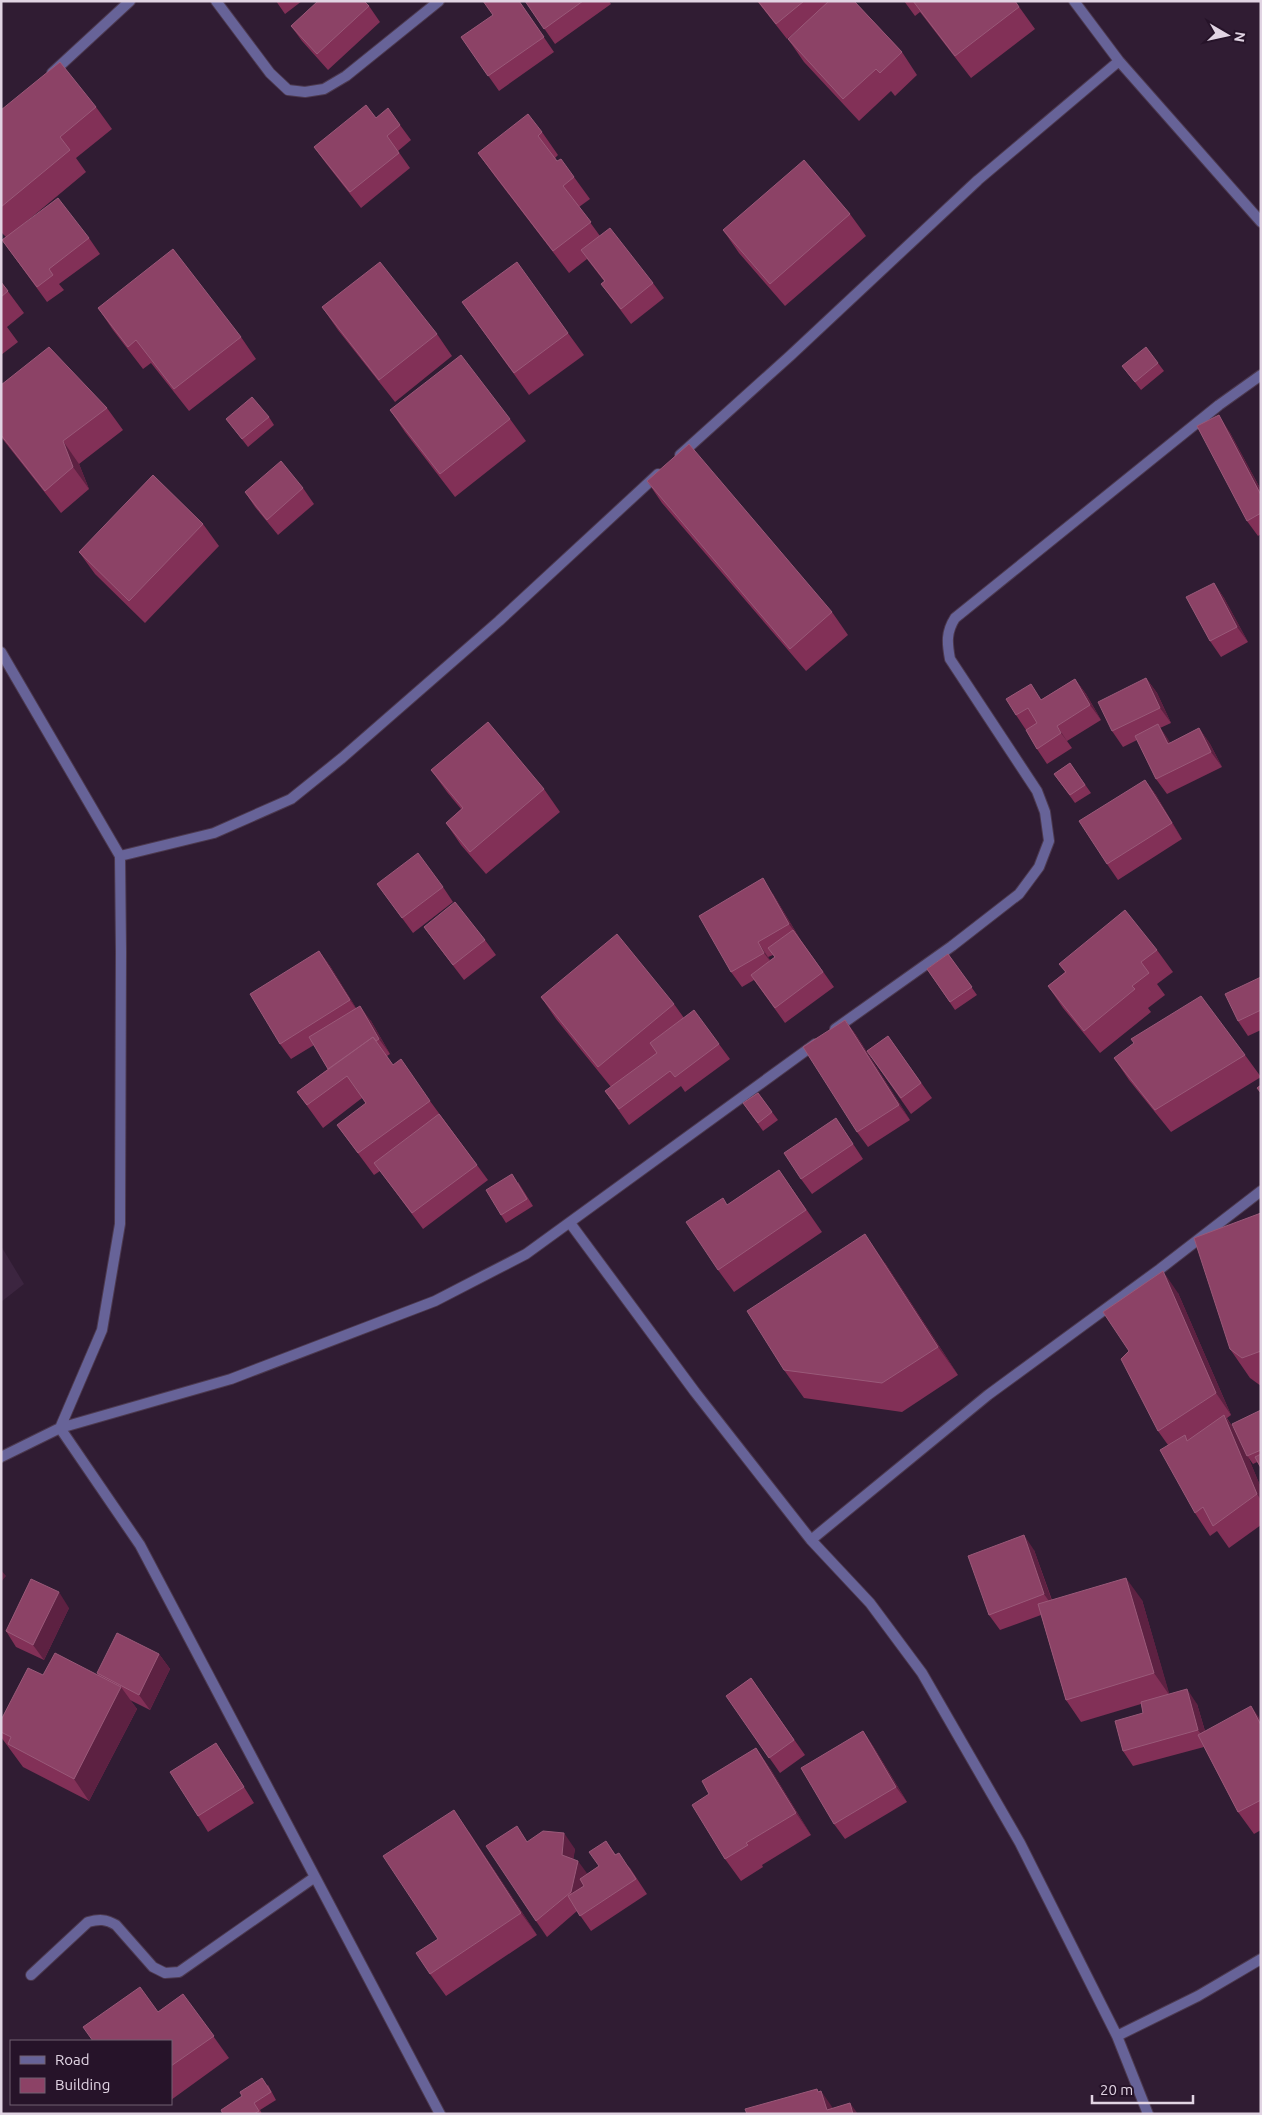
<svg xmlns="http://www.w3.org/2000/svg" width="1262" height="2115" viewBox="0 0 1262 2115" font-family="Ubuntu,sans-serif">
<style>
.built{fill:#3c2540}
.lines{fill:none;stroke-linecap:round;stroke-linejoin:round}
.street-casing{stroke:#4c394f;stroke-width:12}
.street{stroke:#676398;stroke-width:10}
.wall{fill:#823057;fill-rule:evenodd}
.shaded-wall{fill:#5d2142}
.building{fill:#8c4266;stroke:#9a5979}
</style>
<rect width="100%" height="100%" fill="#301c33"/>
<path class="built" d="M1,1246L24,1284L1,1302Z"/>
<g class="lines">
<defs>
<path id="street" d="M216,1L270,73L288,90L305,92L324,89L346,76L439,1
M1074,1L1119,61L1261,222
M52,73L130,1
M680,455L791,355L978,180L1119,61
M1,652L120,856L121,952L120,1224L102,1330L60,1428L1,1457
M120,856L214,833L291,799L342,758L499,621L658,474
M835,1029L952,946L1019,894L1039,867L1049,841L1045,812L1037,791L950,659C947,643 946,632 955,618L1219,405L1261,375
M570,1223L695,1392L811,1540L870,1603L922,1673L1020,1843L1117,2036
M811,1540L988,1395L1160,1269L1261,1191
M31,1975L88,1922C99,1919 106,1919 116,1925L153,1967L165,1973L179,1972L315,1877
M440,2114L140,1545L60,1428L231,1379L435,1301L526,1254L815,1044
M1148,2114L1117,2036L1198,1996L1261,1959"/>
</defs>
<use href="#street" class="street-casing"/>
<use href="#street" class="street"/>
</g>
<path class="wall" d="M276,1H302L285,14Z
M519,1L554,52L499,91L461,37Z
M525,1H609L611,4L555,44Z
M757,1H854L902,52L917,75L895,96L891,91L859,121L804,62L788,39L800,28L787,39Z
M904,1H1015L1035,29L971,78L920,12L915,16Z
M369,6L380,22L328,70L302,41L291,26Z
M96,107L112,129L76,158L86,172L20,227L89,238L100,254L59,284L64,290L47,302L2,240L6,237L1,232V110Z
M376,118L400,125L411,140L398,151L410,168L361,208L325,162L314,147Z
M542,132L558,155L555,158L557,161L574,177L590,199L579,207L600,236L653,283L664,298L631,324L601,284L604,281L587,259L569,273L494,175L478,153Z
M850,214L866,236L785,306L739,253L723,230Z
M1,282L24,313L7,327L18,342L1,355Z
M462,302L568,333L584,355L529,395Z
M322,307L437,334L452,356L395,402L338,330Z
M98,308L241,337L256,359L189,411L151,363L143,369L113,330Z
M1158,363L1164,371L1141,390L1122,366Z
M1,385L107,408L123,430L79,464L89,489L61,513L1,437Z
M390,410L510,419L526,441L455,497L405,432Z
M269,417L274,425L248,447L226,419Z
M1229,431L1261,490V534L1258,536L1247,521Z
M647,481L832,612L848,635L806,671L662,503Z
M303,488L314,504L278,535L255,507L245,492Z
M203,524L219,546L145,623L95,574L79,552Z
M1214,583L1224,598L1248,642L1221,657L1210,641Z
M1146,678L1157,693L1171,723L1160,728L1170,743L1199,728L1210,744L1222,767L1167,794L1156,779L1137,740L1123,747L1112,731Z
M1075,679L1086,694L1101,720L1067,741L1072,748L1047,764L1037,749L1026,730L1016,715Z
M1070,763L1091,793L1075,803L1054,774Z
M431,770L544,789L560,812L486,874L461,845L446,823L461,809L447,792Z
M1145,780L1156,795L1182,839L1118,880L1107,864Z
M377,884L443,887L453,902L413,933Z
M773,894L800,939L834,987L785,1023L754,980L742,987L731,972ZM773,955L775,957L770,960L768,957Z
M424,927L485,940L496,955L464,980L435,942Z
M1157,950L1173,972L1157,984L1165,995L1148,1008L1151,1012L1100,1053L1063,1008L1048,986L1065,972L1059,964Z
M319,951L330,966L356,1008L371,1021L390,1054L387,1056L393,1065L430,1101L488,1180L423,1229L380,1171L374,1175L337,1125L366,1104L362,1098L323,1128L297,1092L328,1069L314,1045L291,1059L280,1044Z
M948,954L977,995L955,1010L927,969Z
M1261,977V1030L1248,1036L1238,1021Z
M541,997L674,1004L684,1018L719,1044L730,1059L685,1092L681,1086L629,1125L605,1091L611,1087L556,1019Z
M845,1020L856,1035L910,1120L868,1147L857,1132Z
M888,1036L932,1098L911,1114L867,1051Z
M1245,1055L1261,1077L1171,1132L1129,1080L1114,1058Z
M758,1093L778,1120L763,1131L743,1103Z
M846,1133L863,1159L812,1194L801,1179Z
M779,1170L822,1232L734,1292L718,1270L727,1205Z
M518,1182L533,1206L506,1223L501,1215Z
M1261,1213V1386L1250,1378L1230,1349Z
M885,1263L958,1375L902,1412L804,1398L784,1370Z
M1178,1293L1231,1415L1227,1418L1235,1431L1261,1410V1468L1257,1462L1253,1464L1248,1457L1261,1488V1525L1229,1548L1217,1531L1210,1536L1195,1513L1168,1445L1158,1431L1129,1351Z
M1034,1550L1052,1600H1142L1169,1694L1197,1704L1205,1731L1261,1720V1830L1254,1834L1238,1812L1204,1747L1133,1766L1123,1751L1143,1713L1141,1704L1081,1722L1066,1700L1041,1615L1000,1630L989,1615Z
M69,1608L44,1660L16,1647L6,1631Z
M159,1654L170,1669L150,1710L130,1700L137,1709L89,1801L23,1767L1,1737V1720L43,1675H98L97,1673Z
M751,1678L805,1755L780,1773L726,1696Z
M863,1731L873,1746L907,1802L845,1839L834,1824Z
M756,1748L771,1770L811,1835L762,1865L763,1867L741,1881L725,1859L709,1794Z
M226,1758L254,1803L208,1832L198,1816Z
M469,1832L537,1935L446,1996L430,1974L438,1939Z
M606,1841L616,1855L630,1868L647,1894L591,1931L577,1911L547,1937L536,1921L528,1842L575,1849L573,1859L587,1874L599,1866Z
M183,1994L229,2058L171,2100V2041L158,2012Z
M268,2085L276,2100L260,2110L262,2114H223Z"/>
<path class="shaded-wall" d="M1219,415L1229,431L1261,490V495Z
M63,441L79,464L89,489L73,467Z
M1214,583L1224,598L1248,642L1237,627Z
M1146,678L1157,693L1171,723L1160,708Z
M1075,679L1086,694L1101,720L1090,705Z
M1158,724L1168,739L1178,759L1168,744Z
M1057,726L1067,741L1072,748L1061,733Z
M1199,728L1210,744L1222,767L1211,752Z
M1145,780L1156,795L1182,839L1172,823Z
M763,878L773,894L800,939L789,924Z
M758,942L768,957L775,968L764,953Z
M319,951L330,966L361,1016L350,1000Z
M360,1006L371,1021L390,1054L379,1039Z
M845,1020L856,1035L910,1120L899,1105Z
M865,1234L885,1263L958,1375L938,1347Z
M1163,1271L1178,1293L1231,1415L1216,1393Z
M1224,1415L1240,1437L1261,1488V1500L1257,1494Z
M1024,1535L1034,1550L1055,1610L1044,1594Z
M1,1570L6,1576L1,1582Z
M1126,1578L1142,1600L1170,1696L1154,1673Z
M59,1592L69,1608L44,1660L33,1645Z
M159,1654L170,1669L150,1710L139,1695Z
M121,1687L137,1709L89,1801L74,1779Z
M1187,1689L1197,1704L1209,1745L1198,1730Z
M1251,1706L1261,1720V1725Z
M863,1731L873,1746L907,1802L896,1787Z
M756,1748L771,1770L811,1835L796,1813Z
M454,1810L469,1832L537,1935L521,1913Z
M564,1833L575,1849L572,1870L562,1855Z
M578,1861L589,1876L581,1907L571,1892Z
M817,2089L823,2098L821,2091L837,2114L827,2110L818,2092Z
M850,2103L858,2114H853Z"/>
<path class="building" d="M318,1H364L369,6L317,54L291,26Z
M483,1H519L544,37L488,76L461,37L493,15Z
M525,1H583L544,29Z
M758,1H804L776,24Z
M829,1H854L902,52L880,73L876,69L843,99L788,39Z
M913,1H1015L1019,7L955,56Z
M60,62L96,107L60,137L70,150L1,207V110Z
M366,105L376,118L388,108L400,125L387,136L399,153L350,192L314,147Z
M528,114L542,132L538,136L557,161L561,159L574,177L563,186L591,222L553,251L478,153Z
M804,160L850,214L770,284L723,230Z
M58,198L89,238L49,269L53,275L37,287L2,240Z
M610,228L653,283L621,309L601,284L605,281L581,250Z
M173,249L241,337L174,389L136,340L128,347L98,308Z
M380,262L437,334L379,380L322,307Z
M517,262L568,333L514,373L462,302Z
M1,282L8,291L1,297Z
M49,347L107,408L63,441L73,467L45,491L1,435V385Z
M1146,347L1158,363L1135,382L1122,366Z
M461,355L510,419L440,474L390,410Z
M252,397L269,417L242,439L226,419Z
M1219,415L1261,495V513L1247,521L1197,426Z
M689,444L832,612L790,649L647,481Z
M281,461L303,488L267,520L245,492Z
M153,475L203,524L129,601L79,552Z
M1214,583L1237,627L1210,641L1186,597Z
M1146,678L1160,708L1112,731L1098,702Z
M1075,679L1090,705L1057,726L1061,733L1037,749L1026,730L1037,723L1028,708L1016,715L1006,699L1031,684L1041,700Z
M488,722L544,789L470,852L446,823L463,808L431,770Z
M1158,724L1168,744L1199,728L1211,752L1156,779L1135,736Z
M1070,763L1085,785L1070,795L1054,774Z
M1145,780L1172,823L1107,864L1079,821Z
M418,853L443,887L402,918L377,884Z
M763,878L789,924L758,942L764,953L731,972L699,916Z
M455,902L485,940L453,965L424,927Z
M1125,910L1157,950L1141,962L1149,973L1132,986L1135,989L1084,1031L1048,986L1066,972L1059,964Z
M793,930L823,972L775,1008L751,975L775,957L768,948Z
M617,934L674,1004L598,1067L541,997Z
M319,951L350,1000L280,1044L250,994Z
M948,954L972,987L950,1002L927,969Z
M1261,977V1010L1238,1021L1225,994Z
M1201,996L1245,1055L1155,1110L1114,1058L1134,1043L1131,1039Z
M360,1006L379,1039L376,1041L373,1037L328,1069L309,1037Z
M694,1010L719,1044L675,1077L670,1071L619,1109L605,1091L657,1053L650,1043Z
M845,1020L899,1105L857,1132L803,1047Z
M888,1036L921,1083L901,1098L867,1051Z
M373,1037L393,1065L401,1059L430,1101L358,1153L337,1125L366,1103L347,1076L307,1105L297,1092Z
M1261,1085V1093L1257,1088Z
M758,1093L772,1112L758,1123L743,1103Z
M439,1114L477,1165L412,1213L374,1163Z
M836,1118L853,1144L801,1179L784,1153Z
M779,1170L806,1210L718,1270L686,1222L723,1198L727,1205Z
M512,1174L527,1199L501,1215L486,1190Z
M1261,1213V1351L1242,1358L1230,1349L1194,1238Z
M865,1234L938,1347L882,1383L784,1370L747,1311Z
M1163,1271L1216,1393L1158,1431L1121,1359L1129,1351L1103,1312Z
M1261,1410V1450L1247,1456L1232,1424Z
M1224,1415L1257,1494L1213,1526L1203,1507L1195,1513L1160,1450L1185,1435L1187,1441Z
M1261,1454V1468L1255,1457Z
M1024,1535L1044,1594L989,1615L968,1556Z
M1126,1578L1154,1673L1066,1700L1038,1604Z
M31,1579L59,1592L33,1645L6,1631Z
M117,1633L159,1654L139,1695L97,1673Z
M55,1653L121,1687L74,1779L8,1744L11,1737L1,1732V1720L28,1668L43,1675Z
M751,1678L794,1740L769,1758L726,1696Z
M1187,1689L1198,1730L1123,1751L1115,1721L1143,1713L1141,1702Z
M1251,1706L1261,1725V1800L1238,1812L1198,1735Z
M863,1731L896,1787L834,1824L801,1768Z
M216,1743L244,1787L198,1816L170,1772Z
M756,1748L796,1813L746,1843L748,1845L725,1859L692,1805L709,1794L702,1781Z
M454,1810L521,1913L430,1974L416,1953L438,1939L383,1856Z
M517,1826L527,1842L543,1831L564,1833L562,1855L578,1861L571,1892L536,1921L486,1846Z
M606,1841L615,1855L619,1853L636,1879L580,1916L568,1896L584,1886L580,1879L599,1866L589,1852Z
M140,1987L158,2012L183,1994L214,2036L171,2066V2041H93L83,2027Z
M262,2078L271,2092L254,2103L259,2111L254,2114H223L221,2110L242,2096L240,2092Z
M817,2089L818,2092L821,2091L827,2110L850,2103L853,2114H747L745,2109Z"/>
<rect width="1262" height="2115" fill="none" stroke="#e1d4e3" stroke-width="5"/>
<rect x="10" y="2040" width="162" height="65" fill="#261329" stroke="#716073"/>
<rect x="20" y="2056" width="25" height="8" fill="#676398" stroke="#716073"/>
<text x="55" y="2065" font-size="15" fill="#e1d4e3">Road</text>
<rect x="20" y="2078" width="25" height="15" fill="#8c4266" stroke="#716073"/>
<text x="55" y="2090" font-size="15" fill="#e1d4e3">Building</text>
<g transform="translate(1227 35) rotate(99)" stroke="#261329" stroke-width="4" paint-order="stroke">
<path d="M0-4L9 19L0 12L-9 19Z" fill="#e1d4e3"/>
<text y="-8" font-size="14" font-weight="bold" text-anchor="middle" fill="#e1d4e3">N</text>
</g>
<path d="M1092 2095v8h101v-8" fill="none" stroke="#e1d4e3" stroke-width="2.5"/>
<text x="1100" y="2095" font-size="15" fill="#e1d4e3" stroke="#261329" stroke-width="4" paint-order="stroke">20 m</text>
</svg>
